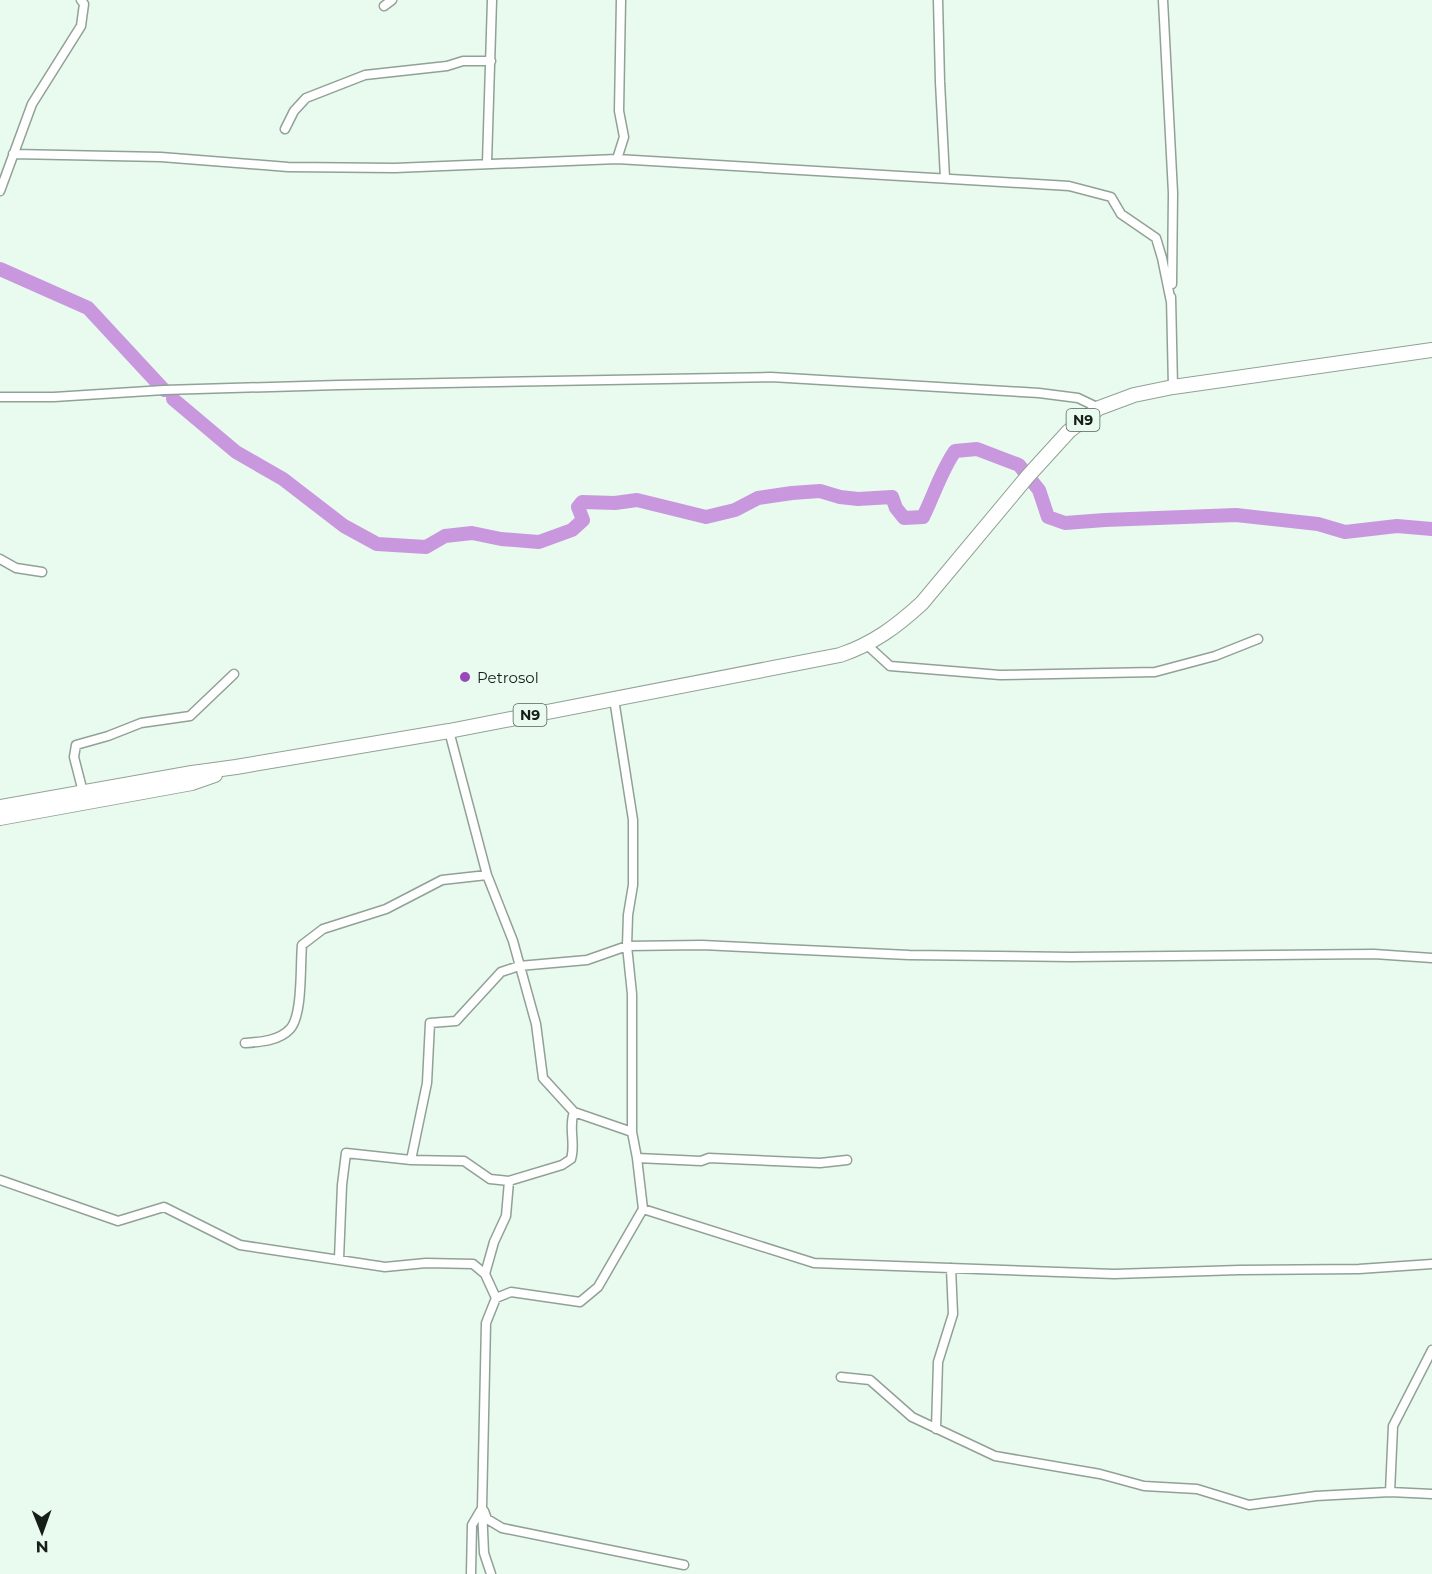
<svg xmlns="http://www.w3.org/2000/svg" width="1432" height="1574" viewBox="0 0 1432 1574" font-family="Montserrat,sans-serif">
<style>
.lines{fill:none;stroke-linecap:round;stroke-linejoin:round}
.river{stroke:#c997de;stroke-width:14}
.minor-casing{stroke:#91a197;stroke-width:11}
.trunk-casing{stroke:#91a197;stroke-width:16}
.minor{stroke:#fff;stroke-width:8}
.trunk{stroke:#fff;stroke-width:14}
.poi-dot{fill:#9948b8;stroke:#e9faef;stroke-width:2}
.labels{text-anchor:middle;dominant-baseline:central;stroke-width:5;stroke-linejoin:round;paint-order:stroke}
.shield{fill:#e9faef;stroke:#56605a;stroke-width:1.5}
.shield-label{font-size:14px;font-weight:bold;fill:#171e1a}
.poi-label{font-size:15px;fill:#171e1a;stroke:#e9faef;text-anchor:start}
</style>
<rect width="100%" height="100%" fill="#e9faef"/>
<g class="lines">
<path class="river" d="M0,269L88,308L164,390
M173,399L236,452L283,479L344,526L377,544L426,547L445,536L472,533L501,539L539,542L572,530L583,520L578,507L582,502L615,503L637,500L706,517L735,510L758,498L792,493L820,491L840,497L858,499L892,497L896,508L904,518L923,517C934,495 941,471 955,451L977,449L1019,465L1039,490L1048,517L1065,523L1105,520L1236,515L1318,524L1345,532L1397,526L1432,529"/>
<defs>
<path id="minor" d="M938,0L940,82L945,178
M1163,0L1173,193L1172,284
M384,6L392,0
M285,129L294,111L306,98L365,75L447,66L463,61H491
M13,154L161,157L288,167L395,168L617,159L1069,186L1111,197L1121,214L1156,238L1162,258L1171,302
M617,159L624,137L619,111L621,0
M487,163L492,0
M0,191L32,104L81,26L84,4L81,0
M1171,297L1173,387
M0,397H54L164,390L339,385L771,377L1039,393L1078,398L1099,408
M0,559L16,568L42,572
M866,644L890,666L1000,675L1155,672L1215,656L1258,639
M614,699L633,820V885L628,915L627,946L632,994V1132
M449,731L487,875L513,941L536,1024L543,1078L574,1112L632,1132L637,1158L643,1209L598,1287L580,1302L511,1292L496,1298L486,1323L482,1508L484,1553L491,1574
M83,792L74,757L76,745L108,736L141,723L190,716L234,674
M245,1043C260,1042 279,1041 290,1029C303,1015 300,965 302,945L323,929L386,909L442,880L487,875
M637,1158L701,1161L709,1158L820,1163L847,1160
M411,1160L427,1083L430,1023L456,1021L501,972L519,966L587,960L627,946L702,945L909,955L1071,957L1374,954L1432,958
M0,1180L118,1221L164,1207L240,1245L385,1267L426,1263L473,1264L485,1274
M643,1209L814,1263L1114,1274L1239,1270L1359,1269L1432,1264
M339,1259L342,1185L346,1153L411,1160L464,1161L490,1179L509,1181L562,1165L571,1159C576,1143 568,1128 574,1112
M496,1298L485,1274L494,1242L506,1216L509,1181
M841,1377L870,1380L912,1417L995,1456L1100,1474L1144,1486L1197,1489L1249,1505L1316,1496L1390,1492L1432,1494
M936,1429L938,1362L953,1314L951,1268
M1390,1492L1393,1426L1432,1350
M484,1511L487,1519L502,1528L684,1565
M471,1574L472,1525L482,1508"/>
<path id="trunk" d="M0,807L192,773L236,767L449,731L840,655C873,644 897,626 922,603L1028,476L1069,431L1099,408L1134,395L1173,387L1432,350
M0,818L192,783L215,775"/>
</defs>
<use href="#minor" class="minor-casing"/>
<use href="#trunk" class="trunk-casing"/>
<use href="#minor" class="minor"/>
<use href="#trunk" class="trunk"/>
</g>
<circle class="poi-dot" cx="465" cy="677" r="6"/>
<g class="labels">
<g class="shield">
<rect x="1066.5" y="409" width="33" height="22" rx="4.5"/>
<rect x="513.5" y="704" width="33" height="22" rx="4.5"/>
</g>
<g class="shield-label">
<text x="1083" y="420">N9</text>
<text x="530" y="715">N9</text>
</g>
<g class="poi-label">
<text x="477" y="677">Petrosol</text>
</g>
</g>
<g transform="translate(42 1532) rotate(179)" stroke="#e9faef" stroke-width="4.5" paint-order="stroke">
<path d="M0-4.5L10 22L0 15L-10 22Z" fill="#171e1a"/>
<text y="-9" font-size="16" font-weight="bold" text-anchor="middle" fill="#171e1a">N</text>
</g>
</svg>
